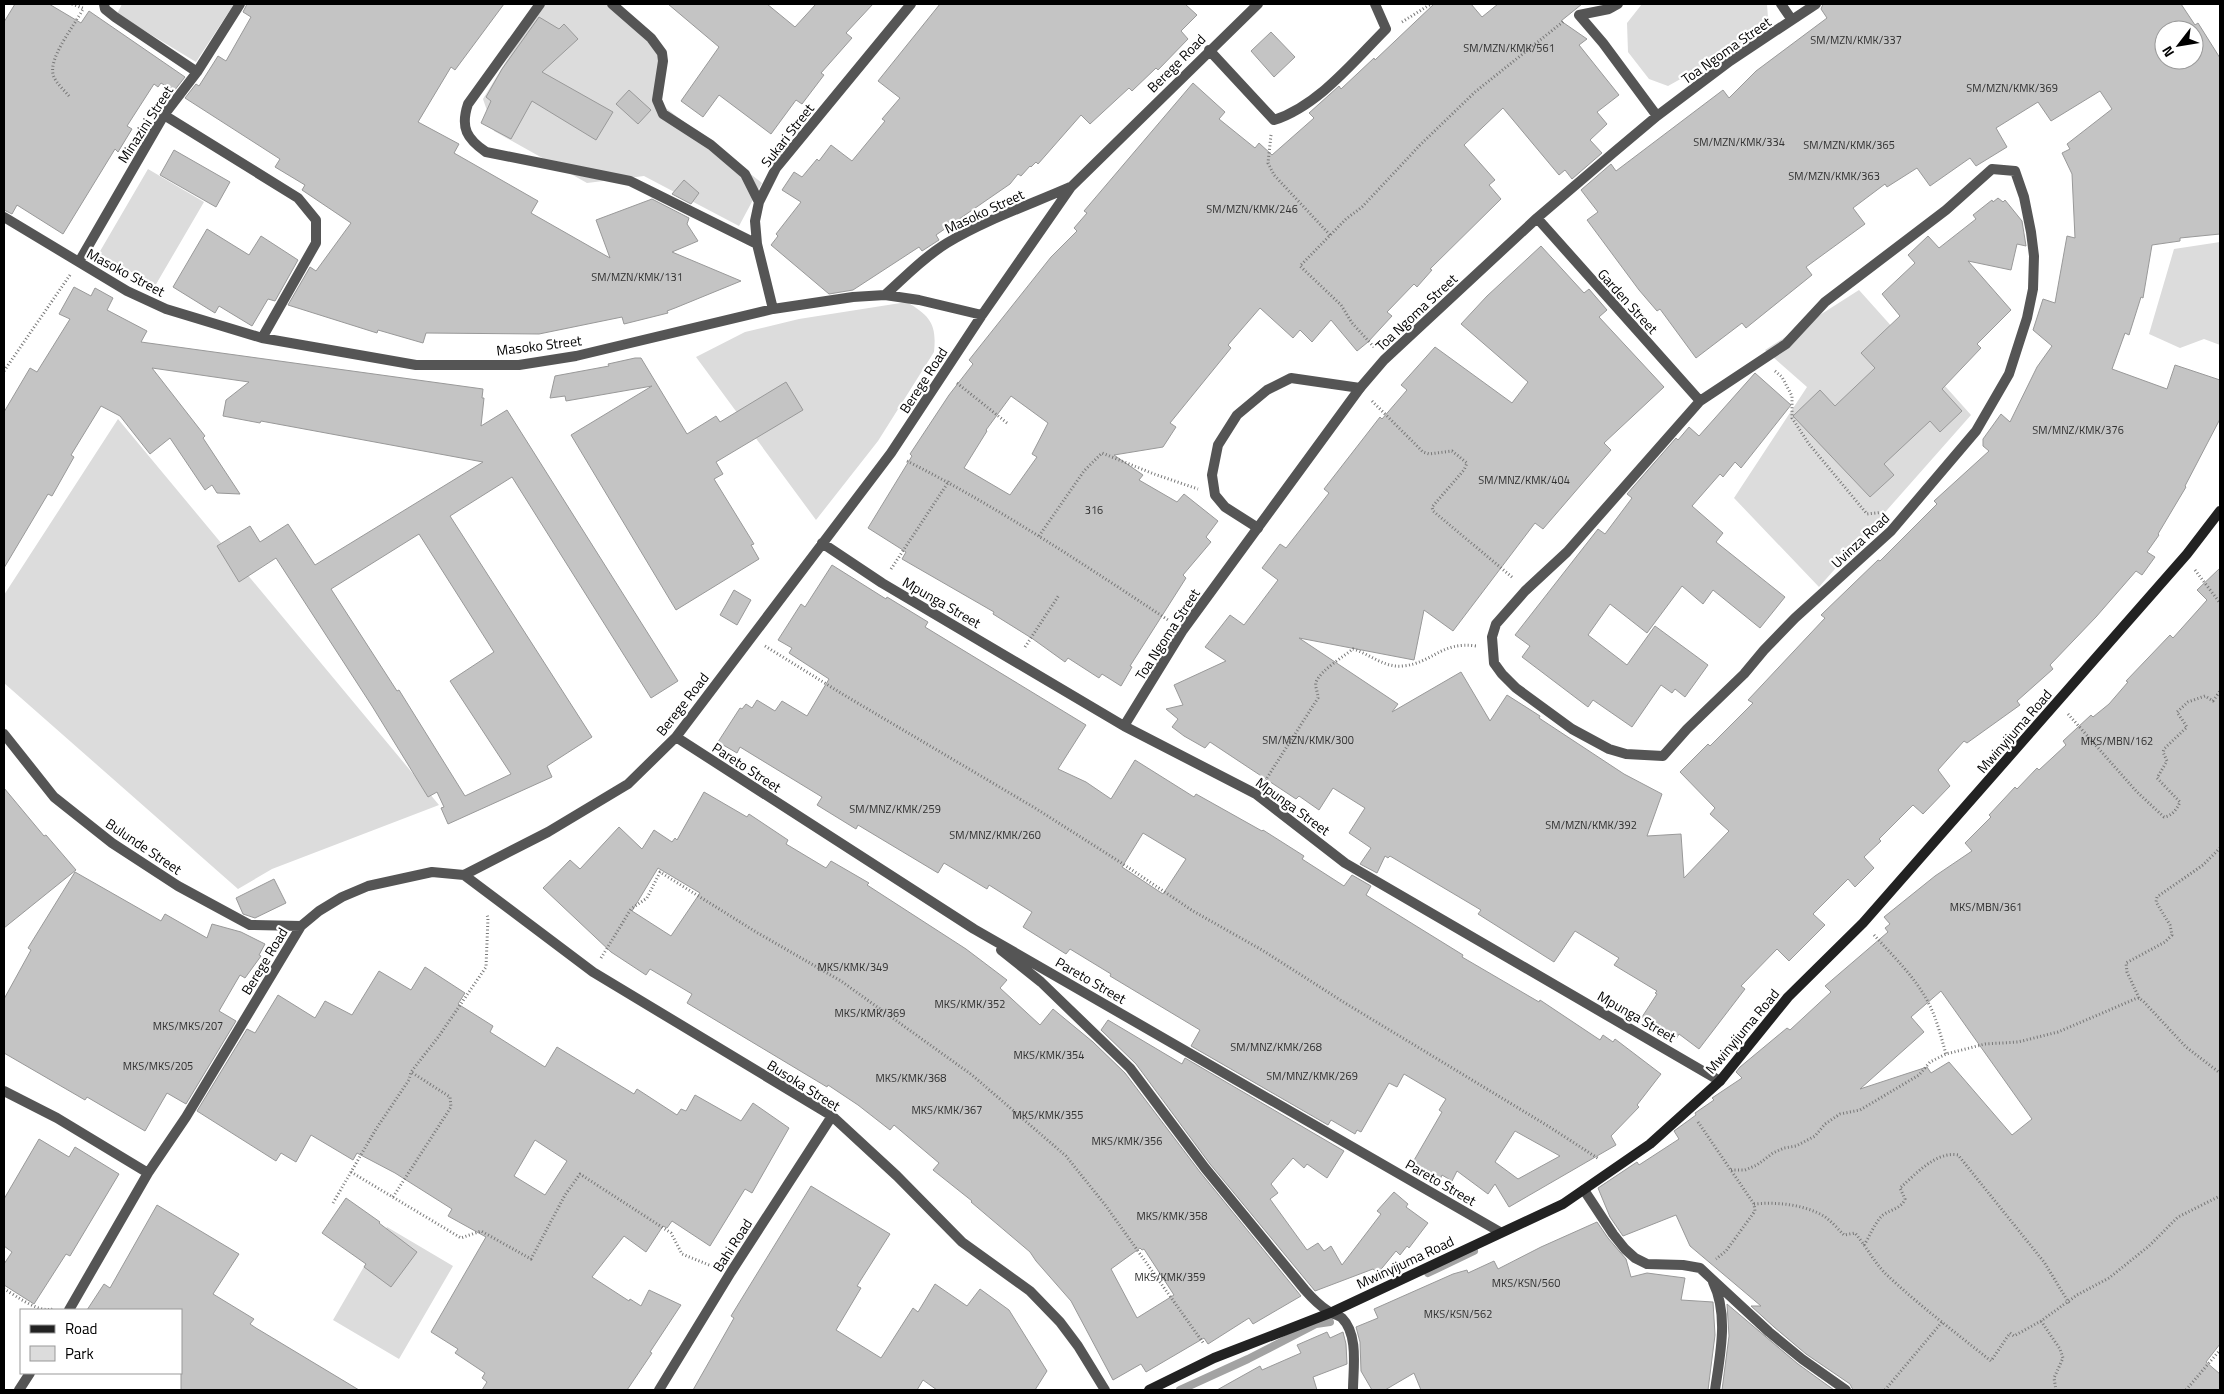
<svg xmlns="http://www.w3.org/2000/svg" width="2224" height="1394" viewBox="0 0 2224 1394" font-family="'Titillium Web',sans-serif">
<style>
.green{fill:#dcdcdc}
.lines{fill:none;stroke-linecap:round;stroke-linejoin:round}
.stream{stroke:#a3a3a3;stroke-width:8}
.building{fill:#c4c4c4;stroke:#999;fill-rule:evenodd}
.path{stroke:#777;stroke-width:3;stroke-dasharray:1 2.5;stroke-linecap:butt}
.lane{stroke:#555;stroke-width:10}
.street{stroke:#555;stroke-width:10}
.secondary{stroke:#222;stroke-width:10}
.labels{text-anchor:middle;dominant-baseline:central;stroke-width:4.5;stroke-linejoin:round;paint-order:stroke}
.number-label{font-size:11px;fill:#313131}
.street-label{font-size:14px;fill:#000;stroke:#fff}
</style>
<rect width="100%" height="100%" fill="#fff"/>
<path class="green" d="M122,4H234L196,62L117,14Z
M541,4H611L661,53L657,101L762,183L739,226L644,176L587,183L494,131L483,99Z
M1642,4H1767L1768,18L1766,23L1755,33L1727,53L1668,86L1649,79L1628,52L1627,23Z
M148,169L204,202L155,286L99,253Z
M2220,242V345L2204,339L2180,348L2149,334L2174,249Z
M1859,290L1971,415L1819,587L1734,498L1807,387L1765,350Z
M907,302C930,316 937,324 934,352L878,441L816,520L696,357L745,332L799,319Z
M118,419L439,805L272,869L238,889L4,683V595Z
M387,1227L453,1266L399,1359L333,1320Z"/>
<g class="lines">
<path class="stream" d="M1428,1273L1474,1251
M1180,1390L1248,1359L1316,1324L1330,1322"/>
</g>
<path class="building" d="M15,4H49L81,23L89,11L185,77L174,91L161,83L158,87L154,84L127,126L132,129L118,152L115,149L63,234L17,205L12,214L4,210V22Z
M247,4H504L455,70L451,67L418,122L459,144L454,153L538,201L531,213L610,258L596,220L652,199L689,218L687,224L698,241L672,252L741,281L675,308L667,311L668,313L624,324L622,317L539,334L426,333L423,343L378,330L377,333L288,305L310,267L316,271L351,223L302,190L305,185L275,167L280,159L185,98L196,84L199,86L218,56L226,61L251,17L243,12Z
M668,4H767L795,27L816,4H873L846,33L852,38L821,73L824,75L802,104L796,100L771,134L719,95L703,117L681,101L719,47Z
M940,4H1185L1197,15L1181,31L1188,39L1158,70L1156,68L1132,91L1129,88L1090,124L1081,115L1038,164L1036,162L1031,167L1030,166L1021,176L1018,174L1010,184L936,235L939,240L922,251L919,247L853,290L829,294L771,245L778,236L776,234L801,202L782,190L794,172L802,177L817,159L819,161L831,145L852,161L885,121L882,119L900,98L878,81Z
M1434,4H1471L1482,17L1498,4H1582L1561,21L1587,39L1579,45L1619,95L1597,112L1607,124L1590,140L1602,153L1572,179L1565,170L1559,175L1503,108L1464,145L1495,180L1489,185L1501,199L1430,269L1432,270L1417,287L1414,284L1387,312L1392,316L1368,342L1357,351L1331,320L1312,342L1300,330L1293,338L1260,308L1228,345L1231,348L1170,423L1176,427L1163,447L1114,455L1143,475L1139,480L1177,502L1184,494L1218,521L1206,537L1211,542L1183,575L1186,578L1130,666L1132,667L1121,686L1102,674L1099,678L1068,658L1065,662L1033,639L993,614L994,612L902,559L906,552L868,528L912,456L910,454L949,395L973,364L969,360L1051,257L1077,231L1074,228L1087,213L1084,211L1193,83L1225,112L1219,119L1255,148L1259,143L1272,155L1314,118L1309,113L1339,86L1341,89L1374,58L1375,60ZM1011,396L1048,423L1032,454L1037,457L1010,495L964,468L987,431L986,430Z
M1823,4H2181L2195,25L2198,23L2220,58V234L2180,238V241L2152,245L2143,298L2141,297L2129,335L2125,333L2112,369L2167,389L2175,365L2220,380V419L2185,486L2186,487L2158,534L2159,535L2147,552L2155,557L2142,575L2136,571L2096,617L2050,665L2053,669L2017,701L2020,705L1967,743L1964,741L1938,770L1950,786L1923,814L1913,805L1879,839L1881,841L1864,857L1874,868L1855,887L1848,879L1813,914L1825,925L1789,961L1777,949L1741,986L1745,989L1699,1049L1679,1034L1676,1039L1642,1017L1657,994L1655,993L1657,991L1614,965L1619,958L1575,931L1554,962L1478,914L1481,910L1390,856L1388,858L1385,856L1377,873L1360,864L1371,848L1349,833L1365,808L1333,788L1319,810L1299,796L1296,799L1210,742L1205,748L1184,736L1172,727L1178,719L1166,709L1183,705L1174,685L1226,661L1205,647L1230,615L1244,625L1278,580L1262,568L1280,544L1286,548L1329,493L1324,489L1380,417L1382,419L1407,390L1401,385L1435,347L1512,403L1528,382L1461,324L1487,296L1541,246L1584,293L1589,289L1607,310L1599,317L1664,387L1604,443L1611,450L1543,529L1535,523L1453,631L1424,610L1414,660L1299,638L1398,704L1392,712L1461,672L1490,721L1507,695L1540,716L1539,718L1624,774L1662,794L1647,836L1681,834L1684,878L1729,831L1710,814L1715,808L1680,772L1708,744L1710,746L1753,703L1748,700L1825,618L1821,615L1878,560L1880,561L1937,504L1934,501L1989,451L1983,446V439L2001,414L2010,422L2037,367L2052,346L2033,330L2043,299L2055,303L2067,236L2075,238L2072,174L2062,153L2070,149L2067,144L2112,109L2100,91L2051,121L2038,102L1996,128L2007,147L1976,166L1970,158L1930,186L1917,168L1887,187L1885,184L1853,208L1865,224L1806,267L1812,275L1746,328L1742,323L1696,358L1660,309L1657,311L1639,290L1587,220L1598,212L1581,190L1611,164L1616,171L1723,90L1729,98L1756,71L1827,18L1821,9ZM2164,30H2194V60H2164Z
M539,17L559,29L564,24L578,39L542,72L613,112L596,140L532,101L511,139L481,123L491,101L486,97L502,69Z
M1271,32L1295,57L1274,77L1251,51Z
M629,90L651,110L638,124L616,104Z
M174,150L230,182L216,207L160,175Z
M684,180L699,193L691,204L672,194Z
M1998,198L2003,202L2005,200L2022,221L2026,246L2017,244L2011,270L1968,261L2011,310L1977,344L1981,348L1942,389L1962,411L1940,432L1930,421L1884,464L1894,475L1870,497L1793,416L1820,390L1835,406L1875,368L1861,353L1900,316L1882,294L1915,263L1908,255L1928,236L1939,248L1976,219L1973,215L1992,200L1993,202Z
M207,229L249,255L261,236L298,260L275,301L268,299L252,326L219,306L215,313L173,287Z
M74,287L91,296L95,288L113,298L107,310L147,331L141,342L483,389L482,398H484L481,426L507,410L678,681L651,698L512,477L450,516L592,737L547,766L552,777L448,824L441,808L444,807L437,792L428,797L372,706L276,558L239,582L217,546L250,526L260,542L288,524L315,565L483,462L261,421L260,423L223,416L226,400L249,382L152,368L205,436L203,438L240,494L217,493L212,485L205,490L170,438L150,454L120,416L101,406L71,455L74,457L52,496L48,494L4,568V412L30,368L37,372L70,319L59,314ZM419,534L494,652L450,681L511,774L465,796L399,690L397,691L331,589Z
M635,358H641L687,434L716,416L720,422L786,382L803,410L716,462L723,474L714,479L754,544L751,545L759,559L676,610L571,435L652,386L566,401L565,396L550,398L555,376L609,366L608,364Z
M1755,373L1791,405L1741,468L1735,462L1723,477L1720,474L1692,506L1723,533L1716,542L1785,597L1760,628L1713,590L1703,604L1682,586L1647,633L1610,604L1588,635L1627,665L1655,626L1708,665L1685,697L1675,689L1672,693L1661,685L1632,727L1593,700L1588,707L1522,657L1530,646L1515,635L1598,529L1605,534L1632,498L1627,494L1676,438L1678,440L1689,427L1699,436Z
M832,565L886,599L887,597L928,622L925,627L1086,725L1058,769L1086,782L1111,799L1135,760L1194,797L1196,794L1262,831L1263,830L1304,856L1302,859L1344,886L1352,875L1371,886L1366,895L1463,955L1462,957L1539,1002L1540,1000L1600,1040L1603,1035L1613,1042L1615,1039L1661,1074L1637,1105L1639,1107L1611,1136L1616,1145L1509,1207L1495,1184L1488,1194L1457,1171L1452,1181L1442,1175L1439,1182L1413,1167L1416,1163L1413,1162L1442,1112L1439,1110L1446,1099L1404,1074L1397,1087L1389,1083L1361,1132L1357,1130L1355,1134L1331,1120L1328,1125L1191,1046L1200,1030L1110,976L1111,974L1070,949L1066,954L1023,927L1032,912L989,885L987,889L944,863L938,873L858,825L856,829L817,805L822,797L740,747L737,753L718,742L740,708L742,709L746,704L752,708L757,700L775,711L782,701L807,716L829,679L789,653L792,648L778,640L801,604L805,607ZM1143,833L1186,859L1163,894L1122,867ZM1515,1131L1560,1156L1518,1179L1495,1162Z
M2220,568V1344L2206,1362L2220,1374V1390H1853L1850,1384L1806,1354L1774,1327L1751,1306H1761L1690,1246L1676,1215L1623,1236L1610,1217L1598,1188L1637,1162L1639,1165L1679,1139L1674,1131L1696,1115L1695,1113L1714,1100L1712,1098L1742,1078L1736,1072L1740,1067L1787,1028L1790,1030L1831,992L1825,986L1888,932L1885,928L1890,924L1884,917L1935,876L1972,851L1965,843L1991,817L1989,815L2015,787L2017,789L2037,768L2039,770L2066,745L2063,741L2091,715L2093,717L2109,704L2128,682L2126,681L2170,635L2173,638L2207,600L2197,590ZM1941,991L2032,1119L2012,1135L1949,1062L1931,1073L1927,1067L1860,1089L1924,1032L1911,1017Z
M734,590L751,600L737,625L720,615Z
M4,788L44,836L46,835L76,870L4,928Z
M704,792L747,817L749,814L788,840L786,844L826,868L831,861L869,883L867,885L966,949L1007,980L1000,988L1040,1025L1053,1009L1093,1042L1125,1073L1200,1172L1301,1296L1253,1324L1249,1318L1208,1344L1204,1338L1146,1372L1141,1364L1113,1380L1071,1301L1036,1261L1030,1252L971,1202L972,1201L933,1170L939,1163L894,1125L890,1130L858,1105L828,1085L827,1087L687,1003L692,994L650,969L646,975L611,952L543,888L570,860L580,869L619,827L642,849L654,830L672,842L675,838L677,840ZM658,868L700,893L671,936L632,911ZM1140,1248L1142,1250L1144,1249L1174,1295L1137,1318L1111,1269Z
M75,872L161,921L165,914L207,938L212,924L241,932L265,944L259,955L261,956L245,978L240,975L219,1011L236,1021L186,1104L167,1093L145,1131L87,1097L85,1100L4,1053V999L31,950L28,948Z
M274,879L286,903L255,918L243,914L236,898Z
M425,967L465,993L458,1004L493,1026L490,1032L545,1067L557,1047L634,1094L637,1089L677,1115L681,1109L686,1111L695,1095L741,1121L753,1103L789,1128L752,1193L745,1189L710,1246L672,1221L667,1228L663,1226L646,1252L624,1236L592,1277L629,1301L630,1299L641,1306L649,1290L681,1305L650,1352L652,1353L627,1390H482L487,1382L482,1378L485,1373L455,1353L458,1349L431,1332L486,1237L448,1216L452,1209L395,1173L357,1153L353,1160L311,1135L296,1162L281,1153L276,1161L197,1111L247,1029L255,1033L278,995L315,1018L325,1001L352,1015L379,971L411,990ZM535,1140L567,1161L545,1195L514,1176Z
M1108,1020L1182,1064L1185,1058L1344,1151L1327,1178L1307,1164L1304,1168L1293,1158L1271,1184L1278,1193L1270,1199L1307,1250L1318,1243L1324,1251L1331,1246L1342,1265L1381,1214L1377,1211L1394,1192L1408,1204L1406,1207L1428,1223L1409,1248L1407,1246L1400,1255L1396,1251L1378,1273L1373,1269L1315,1291L1210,1164L1136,1064L1101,1030Z
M39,1139L69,1157L75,1147L119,1174L70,1256L66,1254L34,1304L4,1285V1264L12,1252L4,1246V1199Z
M811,1186L890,1234L857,1286L861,1288L836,1330L881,1358L913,1308L918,1312L935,1284L967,1306L980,1289L1009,1310L1047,1371L1035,1390H937L923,1380L917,1390H693L734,1318L731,1316Z
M346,1198L380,1222L379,1223L417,1252L391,1287L364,1267L366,1264L322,1233Z
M157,1205L239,1254L213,1294L254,1319L250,1324L256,1328L359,1390H181V1310H87L104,1284L110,1288Z
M1597,1222L1608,1238L1626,1259L1631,1277L1647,1273L1685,1278L1681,1300L1713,1302L1715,1335L1708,1390H1421L1414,1373L1385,1390H1372L1361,1371L1360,1342L1356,1327L1378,1318L1374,1309L1453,1274L1467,1270L1468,1273L1494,1261L1498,1269L1541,1247Z
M1727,1304L1798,1364L1834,1390H1722L1729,1336Z
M1327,1332L1330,1338L1343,1332L1346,1344L1347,1364L1313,1377L1317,1390H1217L1260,1366L1262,1370L1301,1353L1297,1345Z"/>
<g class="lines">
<path class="path" d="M72,4L85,9
M1402,22L1431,4
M69,96C64,90 57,84 54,77C46,60 75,25 83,9
M1271,135L1268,163L1274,175L1331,236
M1374,347L1352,323L1341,305L1300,266L1346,219L1362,207L1420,145L1475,92L1564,21
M4,371L70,275
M1775,371L1782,377L1792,396V418L1809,444L1867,514L1885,512
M957,383L1007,423
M1372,401L1423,452L1429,454L1452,451L1467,463L1464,470L1432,507L1433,511L1513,578
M907,461C998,507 1083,564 1168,620
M1039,536L1084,471L1102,453L1154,474L1198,489
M891,569L949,481
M2195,570L2220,603
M765,646L844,695L1035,808L1120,862L1193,911L1262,950L1345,1003L1548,1126L1599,1159
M1025,647L1059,595
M2068,714L2137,792L2164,817C2172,816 2177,809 2180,802L2157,778L2167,761L2163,752L2164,749L2187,727L2177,712L2188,702L2205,696L2213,701L2220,691
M1265,781L1318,698C1318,693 1315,687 1316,682C1321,670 1343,657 1353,649C1370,654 1384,668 1403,666C1433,663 1441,641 1476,646
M1874,935C1893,956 1915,977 1928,1002C1937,1019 1941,1037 1946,1054
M601,958L631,909L647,898L660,872L756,932L841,981L972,1075L1066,1156L1106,1206L1204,1344
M2139,998L2127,972L2126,963L2165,942L2172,935L2170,925L2156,902L2157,897L2203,865L2220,848
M1698,1122L1754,1204L1755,1211L1726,1251L1716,1259
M1731,1170H1745L1757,1165L1773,1153L1784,1148L1796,1146L1815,1136L1825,1124L1840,1114L1860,1110L1919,1075L1930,1062L1946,1054L1985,1044L2018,1042L2058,1032L2135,999L2139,998L2144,1002L2186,1047L2220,1073
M351,1172L461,1238L481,1231L531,1259L565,1195L580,1174L671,1233L682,1254L714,1267
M393,1197L451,1107L450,1097L411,1072
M333,1203L376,1129L409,1080L411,1072L439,1036L486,967L488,918L487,915
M1754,1204C1776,1202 1800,1204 1820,1214C1830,1219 1837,1228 1844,1235L1855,1233C1866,1246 1875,1264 1888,1276C1920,1306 1956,1333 1991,1361L2010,1333L2014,1336L2041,1321L2077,1295L2109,1278L2149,1246L2178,1217L2220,1196
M1864,1245C1870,1236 1875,1222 1883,1215C1891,1209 1901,1209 1905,1199L1900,1188C1916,1174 1936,1151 1958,1155L2044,1262L2069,1303
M4,1289C17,1296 38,1313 53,1309
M2041,1321L2060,1349L2063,1358L2054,1378L2056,1390
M1885,1390L1942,1322
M2186,1390L2220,1350"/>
<path class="lane" d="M1258,528L1225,507L1215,495L1212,475L1218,445L1237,415L1267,390L1291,378L1360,388"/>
<path class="street" d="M104,4L105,9L115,17L197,72
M540,4L468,104C460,128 467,139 486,152L630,181L757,244
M612,4L651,38L662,53L663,61L657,100L663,114L711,145L745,174L759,202
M1618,4L1609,9L1579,15L1603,43L1657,116
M1781,4L1792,20
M1209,50L1274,120C1318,106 1354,61 1386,29L1375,4
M164,115L298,198L316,220V243L262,338
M1992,169L2015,171L2024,197L2031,232L2034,256L2033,289L2027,318L2009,374L1976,431L1891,531L1795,618L1764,650L1744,674L1687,729L1663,756L1626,754L1609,749L1572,729L1516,688L1502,674L1494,663L1492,637L1496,624L1525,591L1567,552L1700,401L1786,344L1825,302L1946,210Z
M4,217L127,291L166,309L262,338L416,365H519L576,356L773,309L853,297L885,295L919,300L982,315
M1537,218L1700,401
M79,262L164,115L197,72L240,4
M885,295C905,277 924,257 947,243C985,220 1029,205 1070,187
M773,309L757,244L755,221L759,202L776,168L911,4
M822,543L882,583L1124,726L1256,794L1345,863L1720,1081
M1124,726L1183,630L1360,388L1384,360L1537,218L1613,153L1657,116L1730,61L1816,4
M4,734L54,797L112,843L178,886L250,925L301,926
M676,737L974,929L1500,1232
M464,875L593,972L832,1116L897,1176L962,1242L1030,1291L1060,1322L1078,1346L1105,1390
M1001,950L1041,982L1130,1068L1205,1168L1305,1290C1312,1298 1319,1305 1328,1311C1332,1314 1339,1315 1342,1318C1359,1335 1353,1369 1353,1390
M4,1091L57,1118L148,1173
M1584,1190L1613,1234L1625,1249L1635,1258L1647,1264L1683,1265L1700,1268L1769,1332L1802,1359L1846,1390
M1713,1282C1729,1315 1720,1355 1715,1390
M69,1310L148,1173L186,1117L301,926L319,911L342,897L368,886L432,872L464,875L548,832L628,784L676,737L891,453L982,315L1071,187L1258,4
M19,1390L30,1373
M659,1390L731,1272L832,1116"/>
<path class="secondary" d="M1149,1390L1214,1358L1330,1313L1563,1204L1650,1144L1720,1081L1788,997L1863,923L2187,554L2220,511"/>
</g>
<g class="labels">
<g class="number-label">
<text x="1856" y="40">SM/MZN/KMK/337</text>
<text x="1509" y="48">SM/MZN/KMK/561</text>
<text x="2012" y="88">SM/MZN/KMK/369</text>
<text x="1739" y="142">SM/MZN/KMK/334</text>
<text x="1849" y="145">SM/MZN/KMK/365</text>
<text x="1834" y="176">SM/MZN/KMK/363</text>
<text x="1252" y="209">SM/MZN/KMK/246</text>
<text x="637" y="277">SM/MZN/KMK/131</text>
<text x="2078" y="430">SM/MNZ/KMK/376</text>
<text x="1524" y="480">SM/MNZ/KMK/404</text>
<text x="1094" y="510">316</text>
<text x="1308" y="740">SM/MZN/KMK/300</text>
<text x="2117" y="741">MKS/MBN/162</text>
<text x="895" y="809">SM/MNZ/KMK/259</text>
<text x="1591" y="825">SM/MZN/KMK/392</text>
<text x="995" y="835">SM/MNZ/KMK/260</text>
<text x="1986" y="907">MKS/MBN/361</text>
<text x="853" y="967">MKS/KMK/349</text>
<text x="970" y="1004">MKS/KMK/352</text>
<text x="870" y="1013">MKS/KMK/369</text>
<text x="188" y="1026">MKS/MKS/207</text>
<text x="1276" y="1047">SM/MNZ/KMK/268</text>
<text x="1049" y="1055">MKS/KMK/354</text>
<text x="158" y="1066">MKS/MKS/205</text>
<text x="1312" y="1076">SM/MNZ/KMK/269</text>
<text x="911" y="1078">MKS/KMK/368</text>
<text x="947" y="1110">MKS/KMK/367</text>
<text x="1048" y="1115">MKS/KMK/355</text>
<text x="1127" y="1141">MKS/KMK/356</text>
<text x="1172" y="1216">MKS/KMK/358</text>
<text x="1170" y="1277">MKS/KMK/359</text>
<text x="1526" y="1283">MKS/KSN/560</text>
<text x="1458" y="1314">MKS/KSN/562</text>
</g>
<g class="street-label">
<text transform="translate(1726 50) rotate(-35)">Toa Ngoma Street</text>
<text transform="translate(1176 63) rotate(-45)">Berege Road</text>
<text transform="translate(145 124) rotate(-57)">Minazini Street</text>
<text transform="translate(787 135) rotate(-52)">Sukari Street</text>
<text transform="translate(984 211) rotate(-25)">Masoko Street</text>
<text transform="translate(126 272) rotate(28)">Masoko Street</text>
<text transform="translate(1628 301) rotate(48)">Garden Street</text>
<text transform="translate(1416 312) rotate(-43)">Toa Ngoma Street</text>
<text transform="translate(539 345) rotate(-7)">Masoko Street</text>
<text transform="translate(923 380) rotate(-57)">Berege Road</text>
<text transform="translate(1860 540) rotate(-43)">Uvinza Road</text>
<text transform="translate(942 602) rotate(30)">Mpunga Street</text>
<text transform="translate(1167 634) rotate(-57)">Toa Ngoma Street</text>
<text transform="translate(682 704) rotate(-52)">Berege Road</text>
<text transform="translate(2014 731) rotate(-49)">Mwinyijuma Road</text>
<text transform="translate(747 767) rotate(33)">Pareto Street</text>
<text transform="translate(1293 806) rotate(36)">Mpunga Street</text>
<text transform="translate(144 846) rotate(34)">Bulunde Street</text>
<text transform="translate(264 961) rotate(-59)">Berege Road</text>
<text transform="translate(1091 980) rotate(30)">Pareto Street</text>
<text transform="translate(1637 1016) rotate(30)">Mpunga Street</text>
<text transform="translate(1742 1031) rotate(-50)">Mwinyijuma Road</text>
<text transform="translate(804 1085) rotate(32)">Busoka Street</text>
<text transform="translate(1441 1182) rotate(30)">Pareto Street</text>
<text transform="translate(732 1245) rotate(-57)">Bahi Road</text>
<text transform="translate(1405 1262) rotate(-25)">Mwinyijuma Road</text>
</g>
</g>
<rect width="2224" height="1394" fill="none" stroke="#000000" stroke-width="10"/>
<rect x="20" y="1309" width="162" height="65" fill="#ffffff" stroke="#999999"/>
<rect x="30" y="1325" width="25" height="8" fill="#222222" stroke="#999999"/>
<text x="65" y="1334" font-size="15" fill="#000000">Road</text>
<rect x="30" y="1346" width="25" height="15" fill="#dcdcdc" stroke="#999999"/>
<text x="65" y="1359" font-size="15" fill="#000000">Park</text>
<g transform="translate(2179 45) rotate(239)"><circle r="24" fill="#ffffff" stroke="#999999"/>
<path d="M0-4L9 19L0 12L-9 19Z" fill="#000000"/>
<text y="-8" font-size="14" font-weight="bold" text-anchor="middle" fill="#000000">N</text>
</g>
</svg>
